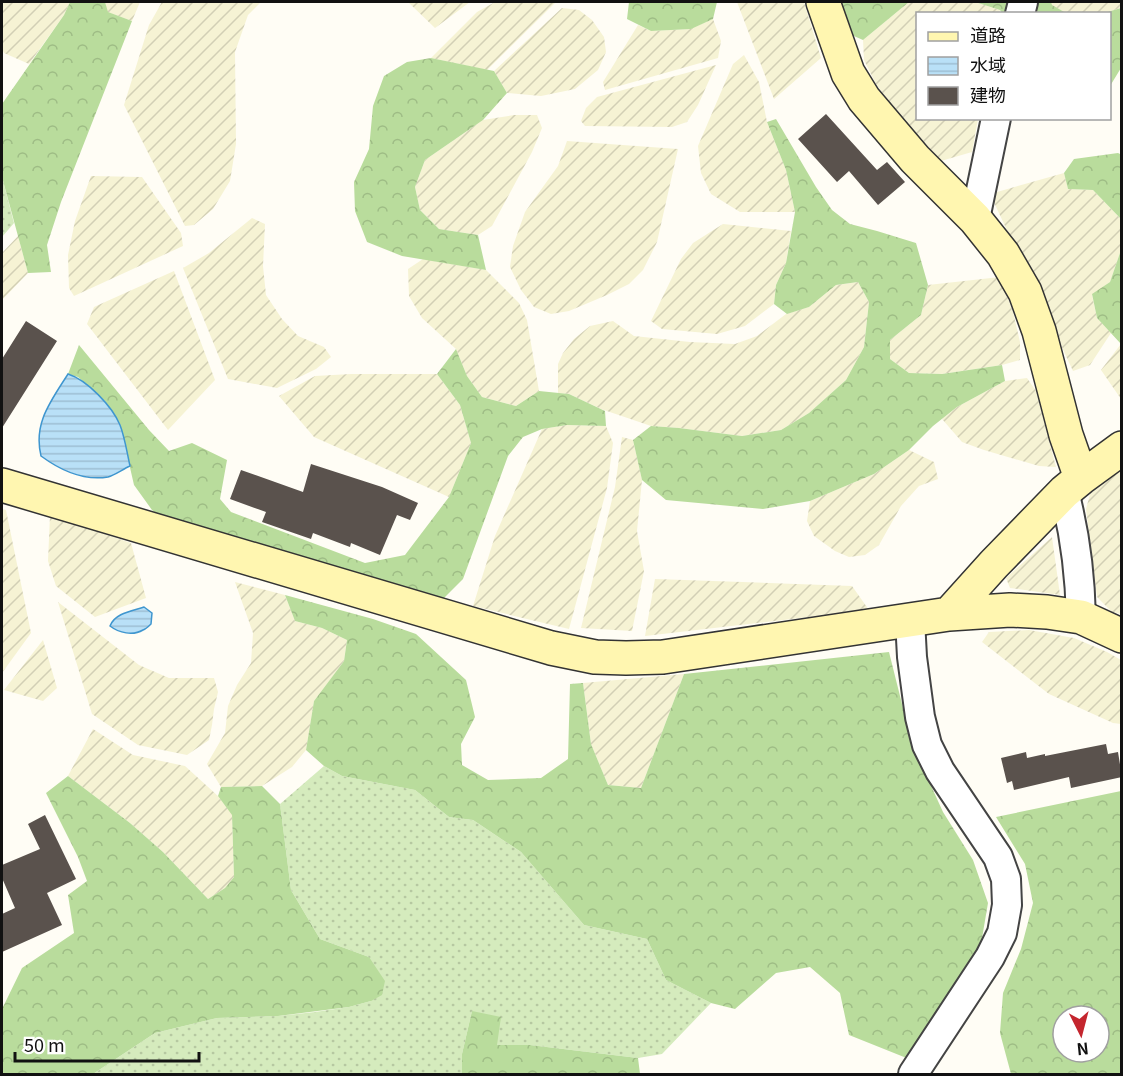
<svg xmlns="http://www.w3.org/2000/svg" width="1123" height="1076" viewBox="0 0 1123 1076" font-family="Georgia,'Noto Sans JP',serif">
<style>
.farmland{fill:url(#farmland-furrows)}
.grass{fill:url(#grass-dots)}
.forest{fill:url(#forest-crowns);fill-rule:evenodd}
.water{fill:url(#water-rules);stroke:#3f96cf;stroke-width:1.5}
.building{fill:#5a524d}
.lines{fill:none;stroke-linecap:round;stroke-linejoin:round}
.street-casing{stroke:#444;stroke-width:32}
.secondary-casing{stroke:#333;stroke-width:36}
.street{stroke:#fff;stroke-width:28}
.secondary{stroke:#fff6b0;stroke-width:33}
</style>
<defs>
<pattern id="farmland-furrows" width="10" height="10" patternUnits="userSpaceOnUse" patternTransform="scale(1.5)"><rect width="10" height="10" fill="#f6f3d4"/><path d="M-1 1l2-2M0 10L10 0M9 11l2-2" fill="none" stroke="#d2cfb5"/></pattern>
<pattern id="grass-dots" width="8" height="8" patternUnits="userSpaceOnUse" patternTransform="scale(1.5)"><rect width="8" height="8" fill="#d5ebbd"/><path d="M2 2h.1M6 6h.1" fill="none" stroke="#b6c8a1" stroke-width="1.8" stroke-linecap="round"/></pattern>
<pattern id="forest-crowns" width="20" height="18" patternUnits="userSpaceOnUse" patternTransform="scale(1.5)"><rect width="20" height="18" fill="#b9dc9c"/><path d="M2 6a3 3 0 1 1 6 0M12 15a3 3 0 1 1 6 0" fill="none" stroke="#9ebc85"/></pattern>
<pattern id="water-rules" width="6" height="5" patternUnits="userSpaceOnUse" patternTransform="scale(1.5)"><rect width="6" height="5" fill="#b9e0f7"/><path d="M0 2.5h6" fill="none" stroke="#9ebfd3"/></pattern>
</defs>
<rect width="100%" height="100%" fill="#fffdf5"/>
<path class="farmland" d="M2,2H70L64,15L29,64L4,53L2,49Z
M105,2H140L132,21L107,12Z
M162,2H261L248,15L235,52L236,144L230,181L213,209L194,225L185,226L124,105L149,25Z
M408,2H470L435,28Z
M495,2H556L487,70L431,58L477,12Z
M737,2H804L821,58L774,99Z
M909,2H975L1000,10L999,14H918V118L978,119L972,152L941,161L895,110L876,84L864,60L863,40Z
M1051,2H1121V8L1104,13L1071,14L1066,13L1051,5Z
M562,8L579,10L592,20L604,37L606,52L598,70L575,89L541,96L507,93L494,71Z
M713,19L721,41L718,58L605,90L603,82L638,25L651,31L690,29Z
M744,55L759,82L767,122L786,170L795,212H740L711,194L701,173L698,146L733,64Z
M716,65L698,105L687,122L672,127L585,126L581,121L586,108L597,97Z
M514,115H537L542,128L532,152L492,226L478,235L439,229L420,210L415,187L425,160L483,120Z
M567,141L678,149L657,242L643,270L629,284L607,295L569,311L551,314L534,307L521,290L510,267L513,246L525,212L558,166Z
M1064,173L1068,189L1093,190L1121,219V250L1110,282L1092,295L1097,318L1111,333L1090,365L1073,371L990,194Z
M91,176L142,177L181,233L183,246L74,296L69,288L68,255L75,221Z
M252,218L265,224L263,266L266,295L282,319L298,336L324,347L331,357L316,369L277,388L228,379L183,268L209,253Z
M723,224L791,231L786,263L776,285L774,304L745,326L717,334L662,329L651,321L681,259L693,243Z
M18,236L28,273L2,300V253Z
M423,259L486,270L519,303L527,320L539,391L516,406L482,397L467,376L456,349L422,318L409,296L408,269Z
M174,271L215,380L168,430L87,324L94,307Z
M1000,277L1013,312L1020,342V360L1002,365L942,374L909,373L890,359V340L921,315L928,285Z
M858,282L869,302L864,347L846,380L809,413L781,430L742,436L679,428L651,426L601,409L569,394L558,393V364L563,353L574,339L590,326L613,321L634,336L690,342L735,344L757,336L786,314L809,307L836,285Z
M1121,344V399L1101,370Z
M351,374H437L460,405L471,443L449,497L314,437L279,396L315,376Z
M1027,378L1036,391L1056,467L1039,466L984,450L962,442L942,419L957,407L1005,381Z
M567,425L606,426L613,443L607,488L569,629L473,606L495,536L542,429Z
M622,437L633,440L642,480L637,531L644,571L632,631L581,628L615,487Z
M909,450L934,462L938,479L919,486L901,506L879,545L865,555L849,557L835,551L814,536L807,521L810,501L874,474Z
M1121,465V614L1112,612L1097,597L1086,509L1090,494Z
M2,509L6,510L31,633L2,673Z
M50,515L131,543L146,598L95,617L56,586L48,561Z
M1052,537L1060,595L1010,588L1006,578Z
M655,579L852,586L869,610L645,636Z
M235,582L285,595L295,621L322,628L347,640L344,661L314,701L306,750L292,767L262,786L221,787L207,764L225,733L228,706L237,685L251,663L253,633Z
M58,602L139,665L169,678H214L218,692L214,709L212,725L209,740L187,755L138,745L92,714Z
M1029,630L1074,638L1107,652L1121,660V724L1113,723L1049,694L982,642L989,632Z
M43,640L57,688L43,701L4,690Z
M684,674L641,788L608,785L591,744L583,683Z
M93,729L133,755L185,766L218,796L232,814L234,877L225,888L208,899L163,852L130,823L68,776Z"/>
<path class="grass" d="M2,177L14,223L2,237Z
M324,766L342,776L415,790L449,817L473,820L521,852L584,925L647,939L666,980L711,1003L662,1054L638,1058L530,1045H497L472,1011L462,1054V1074H93L155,1033L217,1018L278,1016L315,1012L349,1007L371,1001L369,957L320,939L291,890L280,804Z"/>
<path class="forest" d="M70,2H105L108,12L132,21L61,202L47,245L51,272L28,273L2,177V104L64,15Z
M629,2H717L713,19L691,29L651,31L627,19Z
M838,2H909L863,40L847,33Z
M975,2H1051L1052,5L1066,13H1071H1002L1000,10Z
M1121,8V68L1110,86V14L1104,13Z
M431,58L494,71L507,93L483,120L425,160L415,187L420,210L439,229L478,235L486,270L402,256L367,242L355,211L354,182L369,149L373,106L384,76L407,62Z
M776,119L816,187L832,210L850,224L877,231L916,243L928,285L921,315L890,340V359L909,373L942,374L1002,365L1005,381L957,407L933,426L909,450L874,474L810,501L763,509L666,500L642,480L633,440L651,426L679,428L742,436L781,430L809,413L846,380L864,347L869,302L858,282L836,285L809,307L787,314L774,304L776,285L786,263L795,212L786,170L767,122Z
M1118,153L1122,155L1121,344L1097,318L1092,294L1110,282L1121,250V219L1093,190L1068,189L1064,173L1074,159Z
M79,345L149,430L169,451L192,443L227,460L220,499L231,512L365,563L405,555L449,497L471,443L460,405L437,374L456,349L467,376L482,397L516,406L539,391L569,394L605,411L606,426L567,425L542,429L523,437L508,456L463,579L439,603L172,526L152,510L134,485L120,424L105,401L78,377L68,374Z
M285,595L373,619L416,634L466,680L475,717L461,744L462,765L488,780L541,778L568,759L570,684L583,683L591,744L608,785L641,788L684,674L889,652L912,744L943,812L973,860L988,903L980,950L909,1059L849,1035L840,993L810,967L776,973L735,1009L711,1003L666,980L647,939L584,925L521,852L473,820L449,817L415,790L342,776L324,766L306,750L314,701L344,661L347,640L322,628L295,621Z
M68,776L130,823L163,852L208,899L225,888L234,877L232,815L218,796L221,787L262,786L280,804L291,890L320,939L369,957L385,981L382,995L371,1001L349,1007L278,1016L217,1018L155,1033L93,1074H2V1012L3,1007L22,968L74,933L68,895L87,881L78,857L46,793Z
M1121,791V1074H1011L1000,1033L1003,993L1021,949L1033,903L1025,864L996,817ZM1063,1016H1099V1052H1063Z
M472,1011L501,1017L497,1045H530L638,1058L640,1074H462V1054Z"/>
<path class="water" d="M68,374C87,380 112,406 120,425C125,438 127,453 130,466C123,469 115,475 108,477C84,481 60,470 41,456C33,423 51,401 68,374Z
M144,607L152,613L151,624C149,626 146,629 143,630C133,636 119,633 110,626C115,613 132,611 144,607Z"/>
<path class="building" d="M826,114L877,170L887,162L905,182L878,205L849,171L837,182L798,139Z
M26,321L57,341L2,428V359Z
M311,464L382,487L418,503L410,520L397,515L380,555L351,543L350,547L313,533L311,539L262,522L266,512L230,499L241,470L303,492Z
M1106,744L1108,754L1118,752L1122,777L1071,788L1069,777L1014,790L1012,781L1007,783L1001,758L1026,752L1027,758L1045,754V756Z
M45,815L76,879L47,893L62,925L2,952V914L15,908L2,878V865L40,849L28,824Z"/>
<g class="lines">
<defs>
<path id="street" d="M1020,14L1023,2
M975,219L996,118
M1064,492C1075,533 1080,575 1081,617
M910,620L912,657L920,717L927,745L940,771L998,857L1006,879L1007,905L1002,933L990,957L913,1074"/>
<path id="secondary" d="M823,2L848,73L864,99L915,159L975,219L1003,254L1025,292L1039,331L1066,435L1081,478
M2,485L551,648L595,657L626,658L663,657L949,614L1010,610L1047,612L1081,617L1122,636
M949,614L994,564L1064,492L1081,478L1122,448"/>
</defs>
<use href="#street" class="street-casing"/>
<use href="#secondary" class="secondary-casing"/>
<use href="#street" class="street"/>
<use href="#secondary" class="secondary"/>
</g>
<rect width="1123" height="1076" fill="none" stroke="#111111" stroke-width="6"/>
<rect x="916" y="12" width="195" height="108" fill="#ffffff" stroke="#a0a0a0" stroke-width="1.5"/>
<rect x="928" y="32" width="30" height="9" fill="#fff6b0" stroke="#a0a0a0" stroke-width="1.5"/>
<text x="970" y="42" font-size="18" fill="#111111">道路</text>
<rect x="928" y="57" width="30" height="18" fill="url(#water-rules)" stroke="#a0a0a0" stroke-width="1.5"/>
<text x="970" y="72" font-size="18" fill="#111111">水域</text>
<rect x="928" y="87" width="30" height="18" fill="#5a524d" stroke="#a0a0a0" stroke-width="1.5"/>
<text x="970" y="102" font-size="18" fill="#111111">建物</text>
<g transform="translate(1081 1034) rotate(174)"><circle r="28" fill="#ffffff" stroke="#a0a0a0" stroke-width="1.5"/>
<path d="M0-4.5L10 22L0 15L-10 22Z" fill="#c4262e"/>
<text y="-9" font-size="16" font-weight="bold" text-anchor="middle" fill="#111111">N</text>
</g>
<path d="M15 1052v9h184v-9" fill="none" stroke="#111111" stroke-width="3"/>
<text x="24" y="1052" font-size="18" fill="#111111" stroke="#ffffff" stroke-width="4.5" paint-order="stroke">50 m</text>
</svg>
